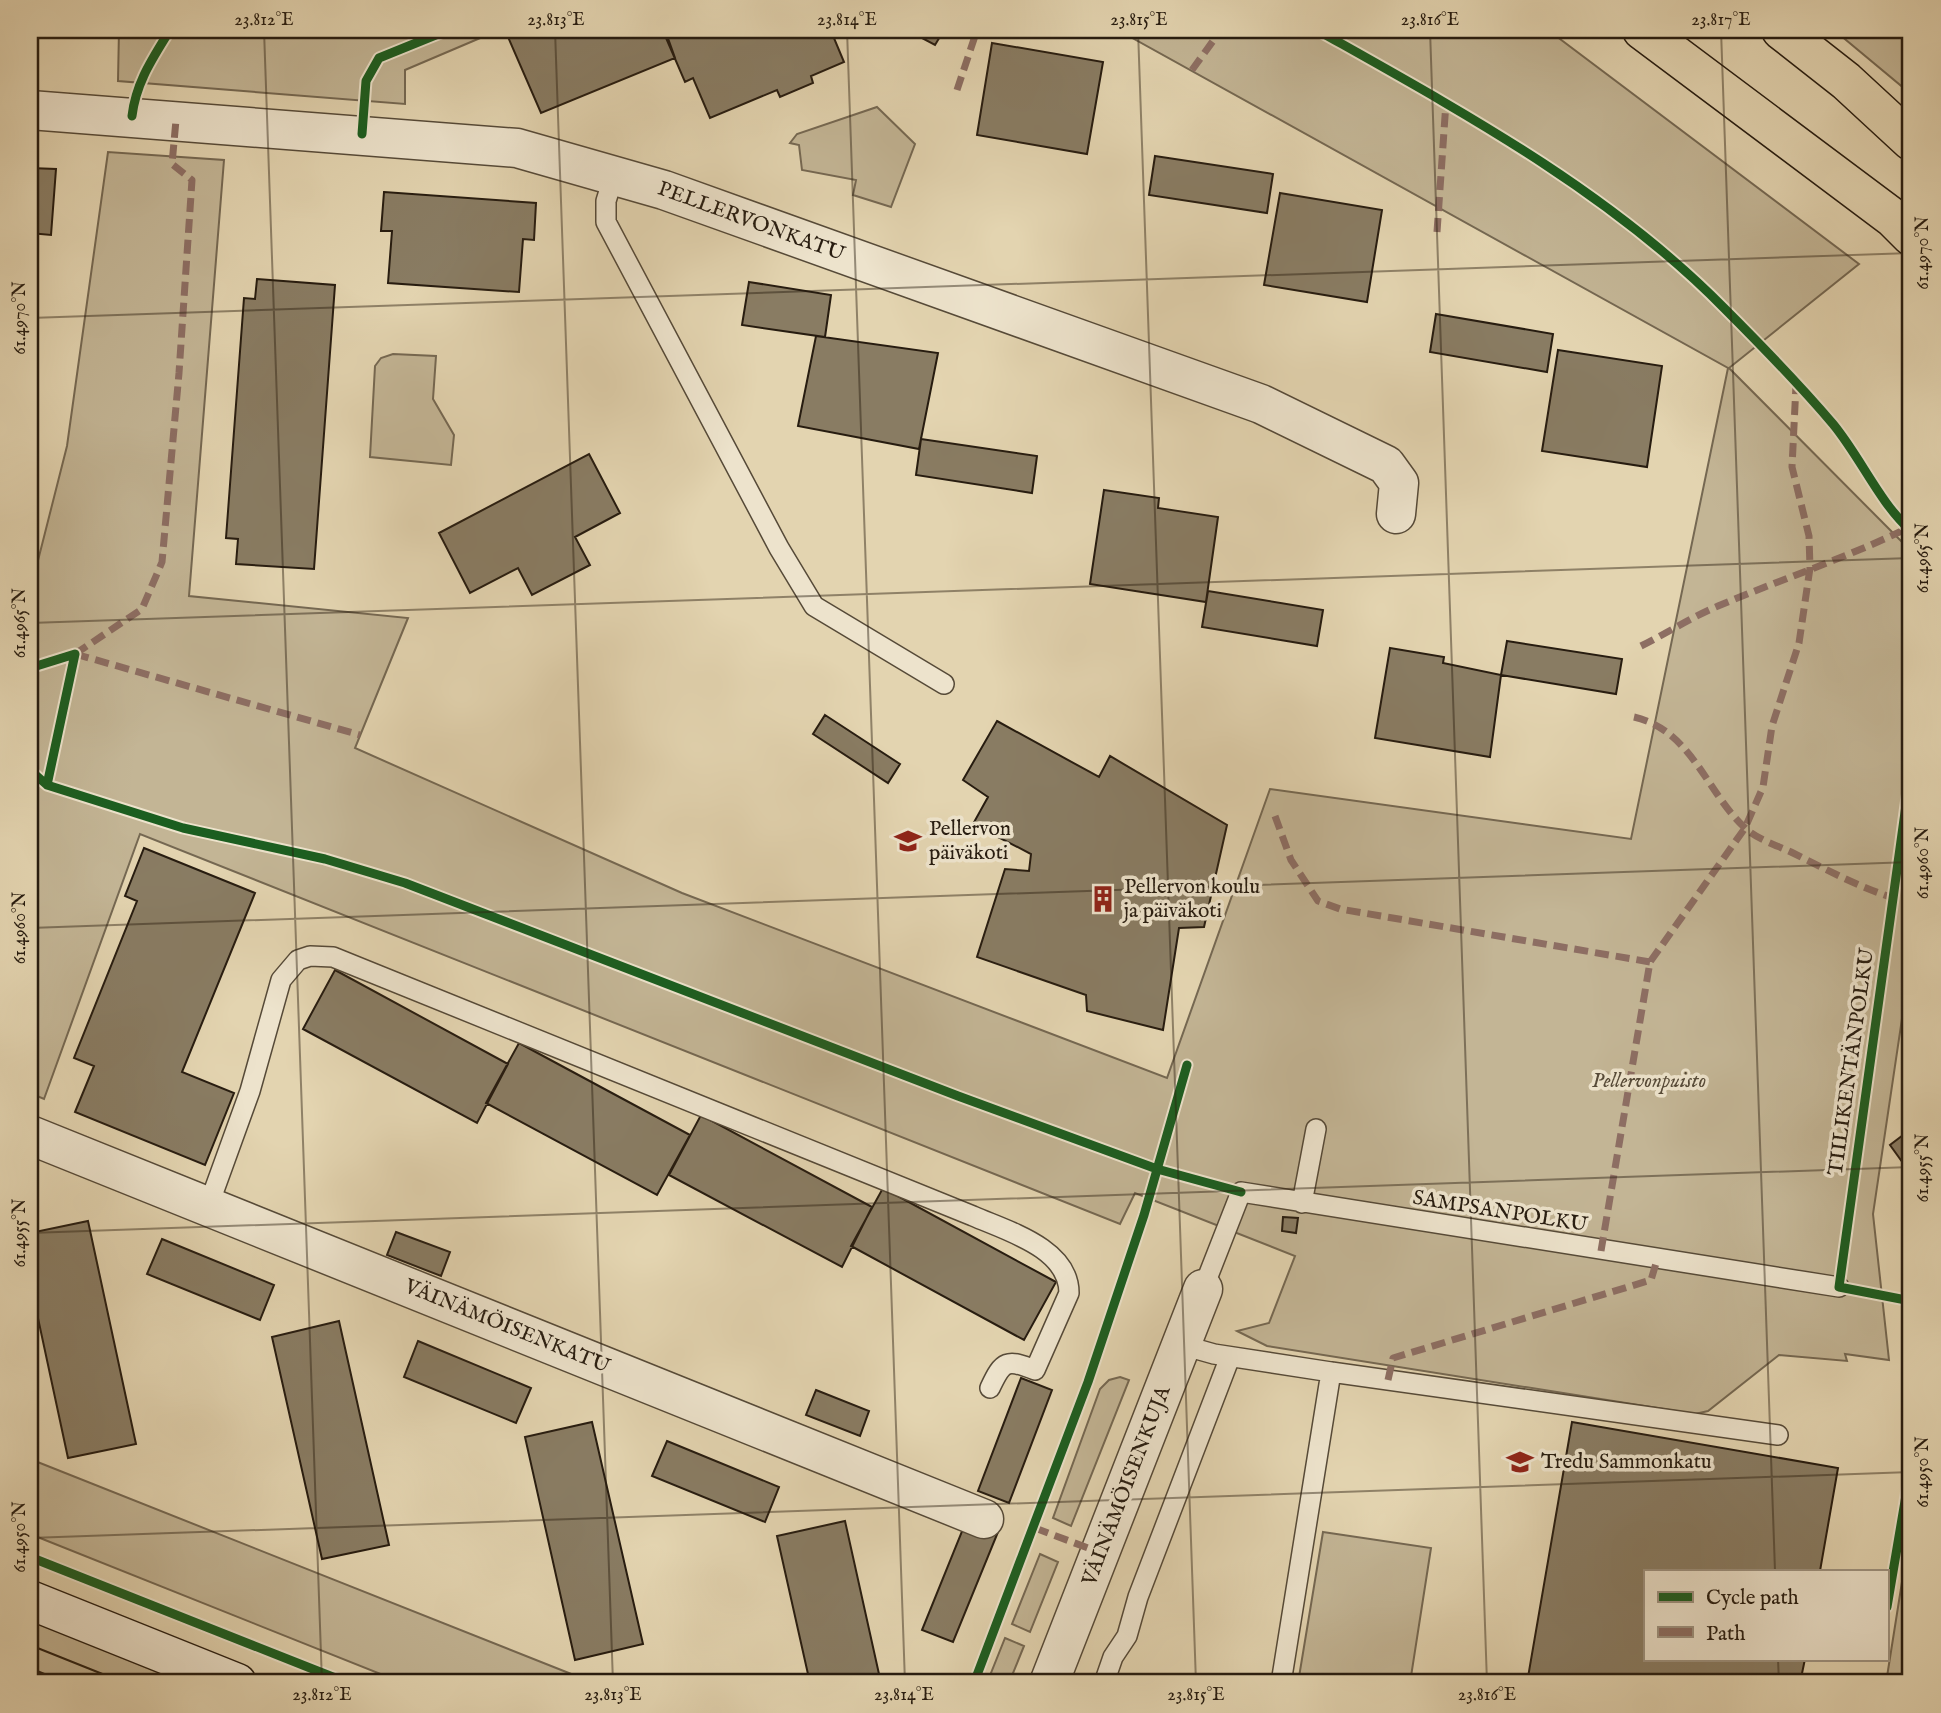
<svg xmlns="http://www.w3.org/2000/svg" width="1941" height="1713" viewBox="0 0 1941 1713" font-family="'IM FELL English',serif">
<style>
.green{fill:#c3b595;stroke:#756852;stroke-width:2}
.building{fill:#897c63;stroke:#271c10;stroke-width:2}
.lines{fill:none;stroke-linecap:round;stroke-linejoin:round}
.service-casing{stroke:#564a38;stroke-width:22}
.minor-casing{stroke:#564a38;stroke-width:41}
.secondary-casing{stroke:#271c10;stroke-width:41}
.trunk-casing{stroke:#271c10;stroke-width:41}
.service{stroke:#ede3cc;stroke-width:19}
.minor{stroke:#ede3cc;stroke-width:38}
.secondary{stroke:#ede3cc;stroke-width:38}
.trunk{stroke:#e3d4b0;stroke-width:38}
.tram{stroke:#271c10;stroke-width:2}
.quiet{stroke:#8d6e63;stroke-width:7;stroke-dasharray:14 7;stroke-linecap:butt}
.cycleway-casing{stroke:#ede3cc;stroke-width:13}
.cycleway{stroke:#1b5e20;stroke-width:9}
.ticks{fill:none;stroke:#271c10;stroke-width:2;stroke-opacity:0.45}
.labels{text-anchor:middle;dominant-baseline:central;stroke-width:7;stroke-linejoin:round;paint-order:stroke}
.street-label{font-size:21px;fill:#271c10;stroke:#ede3cc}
.poi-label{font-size:21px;fill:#271c10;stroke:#ede3cc;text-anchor:start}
.park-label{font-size:21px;font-style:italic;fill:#564a38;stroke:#ede3cc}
.neatline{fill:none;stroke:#271c10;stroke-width:2.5}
.ticks-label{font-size:18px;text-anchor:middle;fill:#271c10}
</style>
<rect width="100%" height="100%" fill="#e3d4b0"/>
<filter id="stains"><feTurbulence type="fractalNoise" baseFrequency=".00286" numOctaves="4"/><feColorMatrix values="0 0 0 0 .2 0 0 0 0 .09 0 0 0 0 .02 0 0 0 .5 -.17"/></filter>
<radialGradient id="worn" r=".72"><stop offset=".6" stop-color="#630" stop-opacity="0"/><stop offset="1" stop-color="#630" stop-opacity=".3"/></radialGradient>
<path class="green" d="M119,30H499L405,70V104L118,81Z
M1118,30H1548L1859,264L1729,368L1911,551V958L1873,1214L1889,1360L1845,1354L1847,1361L1779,1355L1708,1411L1695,1414L1267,1346L1237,1331L1269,1323L1295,1256L1135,1193L1120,1224L140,834L44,1099L30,1093V592L67,446L108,152L224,160L189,596L408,618L355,748L682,893L1167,1078L1270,789L1631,839L1728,368Z
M1834,30H1911V94Z
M877,107L915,144L891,207L853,195L856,180L802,170L799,145L790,143L797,134Z
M393,354L436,356L433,399L454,435L451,465L370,457L375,366L381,358Z
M1120,1377L1129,1380L1071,1526L1053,1518L1100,1389L1109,1380Z
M30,1459L594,1683H403L30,1534Z
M1911,1525V1683H1886Z
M1323,1532L1431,1548L1410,1683H1298Z
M1040,1554L1058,1562L1030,1632L1012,1624Z
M30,1614L204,1683H30Z
M1005,1638L1024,1646L1009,1683H987Z"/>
<path class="building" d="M505,30H665L675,58L541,113Z
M833,30L831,31L844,62L811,76L813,83L780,97L777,90L710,118L693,78L685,82L663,31Z
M907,30H944L935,45Z
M992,43L1103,62L1087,154L977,135Z
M1155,156L1273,174L1267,213L1149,195Z
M30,168L56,169L51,235L30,233Z
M384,192L536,203L534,240L523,239L519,292L388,283L392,231H381Z
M1280,193L1382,210L1367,302L1264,285Z
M257,279L335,285L314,569L236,564L238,539L226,538L244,298L255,299Z
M749,282L831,295L825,337L742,325Z
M1436,314L1553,334L1547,372L1430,352Z
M816,336L938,353L919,449L798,426Z
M1558,350L1662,366L1647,467L1542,451Z
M921,439L1037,456L1032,493L916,475Z
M589,454L620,513L575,537L590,565L532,595L518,568L470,593L439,533Z
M1104,490L1159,498L1158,508L1218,517L1206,602L1090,584Z
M1208,591L1323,610L1317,646L1202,627Z
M1507,641L1622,659L1616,694L1501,675Z
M1390,648L1444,657L1443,663L1501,675L1490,757L1375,738Z
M825,715L900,764L888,783L813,734Z
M997,721L1099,777L1110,756L1227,825L1204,927L1179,928L1163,1030L1087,1011L1086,995L977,957L1005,869L1029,871L1031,854L973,824L988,797L963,780Z
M144,848L255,893L182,1072L234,1093L205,1165L75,1112L94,1066L74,1058L137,901L125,896Z
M335,970L508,1064L477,1123L303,1029Z
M519,1043L690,1135L657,1195L486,1103Z
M701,1115L872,1207L842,1267L669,1175Z
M1911,1129V1156L1903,1163L1890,1145Z
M883,1188L1056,1282L1024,1340L851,1246Z
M1283,1217L1298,1218L1296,1233L1282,1231Z
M88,1221L136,1444L68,1458L30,1281V1233Z
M396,1232L450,1252L441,1276L387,1255Z
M162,1239L274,1285L260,1320L147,1274Z
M339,1321L389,1545L322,1559L272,1337Z
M418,1341L531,1388L516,1423L404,1377Z
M1021,1378L1052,1390L1009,1503L978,1491Z
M816,1390L869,1411L860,1436L806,1415Z
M592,1422L643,1644L575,1660L525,1437Z
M1572,1422L1838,1468L1820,1571H1645V1659H1805L1800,1683H1527Z
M667,1441L779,1487L765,1522L652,1476Z
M967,1519L998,1532L953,1642L922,1630Z
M845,1521L881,1683H810L777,1536Z"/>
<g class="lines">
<defs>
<path id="service" d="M614,175L606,201V222L779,548L814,606L944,684
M1302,1203L1316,1129
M208,1207L250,1091L281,980L298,960L310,956L333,957L973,1216C1007,1231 1069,1248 1069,1293L1035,1370C1007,1359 1003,1360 990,1388
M1203,1289L1241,1192L1839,1287
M1182,1345L1214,1354L1331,1372L1281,1683
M1331,1372L1778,1435
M1104,1683L1113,1657L1127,1636L1138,1597L1230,1357"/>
<path id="minor" d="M30,110L517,148L664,190L1261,404L1386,465L1399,483L1396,514
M30,1135L984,1519
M1049,1683L1203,1289"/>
<path id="secondary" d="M30,1600L237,1683"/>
<path id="trunk" d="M1642,30L1893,218L1911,236
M1781,30L1846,81L1911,141"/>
</defs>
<use href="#service" class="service-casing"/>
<use href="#minor" class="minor-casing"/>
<use href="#secondary" class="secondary-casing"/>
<use href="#trunk" class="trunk-casing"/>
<use href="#service" class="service"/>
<use href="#minor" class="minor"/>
<use href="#secondary" class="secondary"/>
<use href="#trunk" class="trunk"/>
<path class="tram" d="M30,1645L125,1683
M30,1668L66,1683"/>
<path class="quiet" d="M1192,70L1221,30
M957,90L977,30
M1437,232L1446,102
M1641,646C1667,633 1692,617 1718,606C1782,579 1846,558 1908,528
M75,654L142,609L162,562L179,373L192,180L172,164L176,120
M75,654L360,735
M1634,717C1691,730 1706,791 1744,827C1756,839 1776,845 1791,852C1825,869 1857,886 1893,898
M1275,816L1291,860L1318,901L1340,909L1650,962
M1601,1251L1650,962L1745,828L1763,787L1772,726L1799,643L1810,568L1809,536L1792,467L1796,385
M1388,1380L1393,1358L1651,1280L1657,1260
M1035,1528L1101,1553"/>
<defs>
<path id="cycleway" d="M1317,30C1459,110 1609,191 1724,308C1761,345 1799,384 1833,424C1861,458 1879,502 1911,531
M132,116C136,82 153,58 170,30
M362,134L366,81L379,58L448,30
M30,668L75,654L47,785
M1911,769L1839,1287L1911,1301
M30,770L47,785L183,828L325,859L405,883L958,1096L1157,1169L1241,1192
M30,1557L348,1683
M1887,1607L1911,1466
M974,1683L1088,1382L1144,1215L1187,1065"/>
</defs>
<use href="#cycleway" class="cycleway-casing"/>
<use href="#cycleway" class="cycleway"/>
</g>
<path class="ticks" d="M264,30L322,1683M555,30L613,1683M847,30L905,1683M1138,30L1196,1683M1430,30L1487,1683M1721,30L1775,1571M30,318L1911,253M30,623L1911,558M30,928L1911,862M30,1233L1911,1167M30,1538L1911,1472M1778,1659L1779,1683M30,1662V1683"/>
<defs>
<symbol id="school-bare" viewBox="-9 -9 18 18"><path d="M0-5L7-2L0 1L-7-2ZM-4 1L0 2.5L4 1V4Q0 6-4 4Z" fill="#8f2418" stroke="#ede3cc" stroke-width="2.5" paint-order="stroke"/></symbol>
<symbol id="building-bare" viewBox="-9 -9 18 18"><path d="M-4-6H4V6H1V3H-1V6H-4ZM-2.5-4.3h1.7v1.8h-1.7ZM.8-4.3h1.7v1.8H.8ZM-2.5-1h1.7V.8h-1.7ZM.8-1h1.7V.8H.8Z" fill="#8f2418" stroke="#ede3cc" stroke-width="2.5" paint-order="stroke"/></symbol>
</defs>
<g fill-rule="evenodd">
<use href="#school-bare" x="889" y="822" width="38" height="38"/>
<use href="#building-bare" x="1084" y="880" width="38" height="38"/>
<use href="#school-bare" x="1501" y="1443" width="38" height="38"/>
</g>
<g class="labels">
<g class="street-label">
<text transform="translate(751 222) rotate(20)">PELLERVONKATU</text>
<text transform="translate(1852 1062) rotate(-82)">TIILIKENTÄNPOLKU</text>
<text transform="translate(1500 1212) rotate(9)">SAMPSANPOLKU</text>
<text transform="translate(507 1327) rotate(22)">VÄINÄMÖISENKATU</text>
<text transform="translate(1127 1486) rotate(-69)">VÄINÄMÖISENKUJA</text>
</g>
<g class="poi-label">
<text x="929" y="829">Pellervon<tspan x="929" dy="24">päiväkoti</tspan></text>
<text x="1124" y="887">Pellervon koulu<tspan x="1124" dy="24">ja päiväkoti</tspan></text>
<text x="1541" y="1462">Tredu Sammonkatu</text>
</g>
<g class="park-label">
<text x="1649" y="1081">Pellervonpuisto</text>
</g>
</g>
<rect width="1941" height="1713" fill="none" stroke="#e3d4b0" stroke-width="77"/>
<rect x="1644" y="1570" width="245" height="91" fill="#ede3cc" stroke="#9e9381" stroke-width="2"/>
<rect x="1658" y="1592" width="35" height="10" fill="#1b5e20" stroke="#9e9381" stroke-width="2"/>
<text x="1706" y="1604" font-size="21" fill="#271c10">Cycle path</text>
<rect x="1658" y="1627" width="35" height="10" fill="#8d6e63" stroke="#9e9381" stroke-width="2"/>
<text x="1706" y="1640" font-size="21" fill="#271c10">Path</text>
<rect x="38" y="38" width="1864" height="1636" class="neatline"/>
<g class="ticks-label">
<text x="264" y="25">23.812°E</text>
<text x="556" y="25">23.813°E</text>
<text x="847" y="25">23.814°E</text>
<text x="1139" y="25">23.815°E</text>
<text x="1430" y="25">23.816°E</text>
<text x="1721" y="25">23.817°E</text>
<text transform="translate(1922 253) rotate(-90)" y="6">61.4970°N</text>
<text transform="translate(19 318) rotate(-90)" y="6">61.4970°N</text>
<text transform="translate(1922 558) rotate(-90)" y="6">61.4965°N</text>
<text transform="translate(19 623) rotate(-90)" y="6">61.4965°N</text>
<text transform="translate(1922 863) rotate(-90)" y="6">61.4960°N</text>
<text transform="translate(19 928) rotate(-90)" y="6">61.4960°N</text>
<text transform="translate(1922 1168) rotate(-90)" y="6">61.4955°N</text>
<text transform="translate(19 1233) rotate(-90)" y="6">61.4955°N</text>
<text transform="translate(1922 1472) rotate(-90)" y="6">61.4950°N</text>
<text transform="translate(19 1537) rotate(-90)" y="6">61.4950°N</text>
<text x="322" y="1700">23.812°E</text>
<text x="613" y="1700">23.813°E</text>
<text x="904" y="1700">23.814°E</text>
<text x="1196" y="1700">23.815°E</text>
<text x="1487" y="1700">23.816°E</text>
</g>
<rect width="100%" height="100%" filter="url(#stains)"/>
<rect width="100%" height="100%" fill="url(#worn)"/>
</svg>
